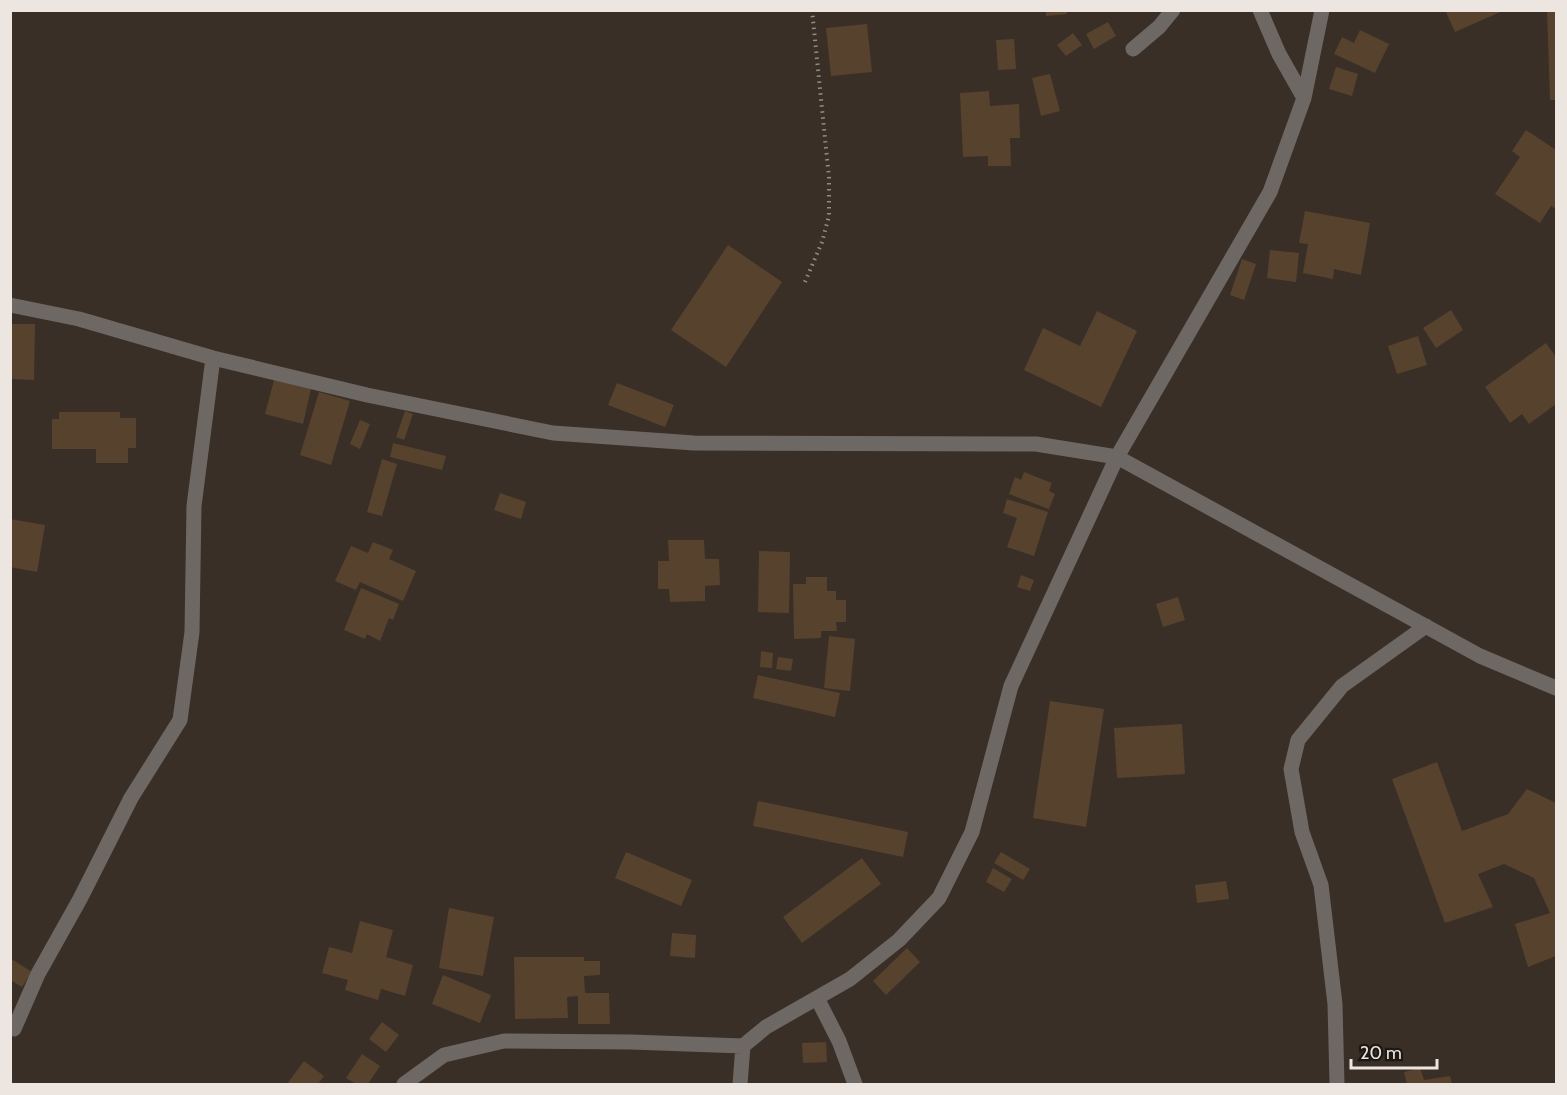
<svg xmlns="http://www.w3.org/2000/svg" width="1567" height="1095" viewBox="0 0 1567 1095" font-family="Cabin,sans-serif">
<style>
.building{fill:#57422e}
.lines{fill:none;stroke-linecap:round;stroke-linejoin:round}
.path{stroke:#948b84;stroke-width:4;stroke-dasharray:1.5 4.5;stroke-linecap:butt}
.minor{stroke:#6e6864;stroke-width:15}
</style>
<rect width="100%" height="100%" fill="#392f26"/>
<path class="building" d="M1046,10H1067V14L1046,16Z
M1445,10H1505L1455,32Z
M1547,10H1556V100H1550Z
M1108,22L1116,36L1094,49L1086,34Z
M867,24L872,72L831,76L826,28Z
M1360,30L1389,44L1375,73L1334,54L1342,37L1354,43Z
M1073,33L1082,45L1066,56L1057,45Z
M1014,39L1016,69L998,70L996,40Z
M1336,67L1358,74L1352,96L1329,89Z
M1050,74L1060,111L1041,116L1032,78Z
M989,91L990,106L1019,104L1020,138H1010L1011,166H988V156L963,157L960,93Z
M1526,130L1556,150V209L1551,206L1540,223L1495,194L1520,157L1512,151Z
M1305,211L1370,223L1361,275L1334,269L1333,279L1303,273L1308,244L1299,243Z
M728,245L782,282L726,367L671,330Z
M1270,250L1299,253L1296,282L1267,278Z
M1242,259L1256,264L1244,300L1230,295Z
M1451,310L1463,330L1436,348L1423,328Z
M1097,311L1137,331L1101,407L1024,370L1043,328L1080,346Z
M10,324H35L34,380L10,379Z
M1418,336L1427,365L1397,374L1388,346Z
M1546,343L1556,357V404L1529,424L1522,414L1510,423L1485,387Z
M274,380L311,389L303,424L265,414Z
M617,383L674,405L665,427L608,405Z
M319,392L350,401L331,465L300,455Z
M405,411L413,414L404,440L396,437Z
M59,412H120V418H136V448H128V463H96V449H52V419H59Z
M360,420L370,424L360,449L350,444Z
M393,443L446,456L442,470L390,457Z
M382,459L397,464L382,516L367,512Z
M1024,472L1052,483L1049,491L1055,494L1049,509L1009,494L1015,477L1021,480Z
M500,493L526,502L521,519L494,510Z
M1007,499L1048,512L1034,556L1007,547L1017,518L1003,513Z
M10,519L45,525L37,572L10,567Z
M668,540H704L705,559H719L720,585L705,586V601L670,602L669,589H658V561H669Z
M373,542L393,550L389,559L416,571L403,601L360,582L356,590L335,581L351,546L368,553Z
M759,551L790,552L789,613L758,612Z
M1021,575L1034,580L1030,591L1017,587Z
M806,577H827V591H836V600H846V622H836L837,631H821V638L794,639L793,584H806Z
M361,588L399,604L393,620L389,618L380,641L367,634L365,639L344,630Z
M1178,597L1185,620L1163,627L1156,604Z
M829,636L855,639L850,691L824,688Z
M761,651L773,653L772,668L760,667Z
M778,657L793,659L791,671L776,669Z
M758,675L840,693L835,717L753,698Z
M1050,701L1104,709L1086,827L1033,818Z
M1182,724L1185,774L1117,778L1114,728Z
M1437,762L1462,831L1508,814L1527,789L1556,803V956L1528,967L1515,924L1550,913L1534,878L1504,864L1478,874L1493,907L1445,923L1392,779Z
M758,801L908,832L903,857L753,826Z
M626,852L692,880L681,906L615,878Z
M1001,852L1030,869L1023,880L994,863Z
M862,858L881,884L802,943L783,917Z
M993,868L1012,879L1004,892L986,882Z
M1226,881L1229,899L1197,903L1195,885Z
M449,908L494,917L483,976L439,968Z
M360,921L393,930L386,957L413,965L405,996L381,989L378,1000L345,990L348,980L322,973L329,947L352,953Z
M672,933L696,935L695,958L670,956Z
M907,948L920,962L886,995L873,981Z
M514,957H584V961H600V975L584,976L585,993H609L610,1024H578V996L567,997L568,1018L515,1019Z
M10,958L32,972L22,987L10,980Z
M443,975L491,995L480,1023L432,1004Z
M382,1022L399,1035L386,1052L369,1039Z
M826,1042L827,1062L803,1063L802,1043Z
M362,1054L380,1066L368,1084H356L346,1078Z
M304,1061L324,1076L318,1084H287Z
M1420,1068L1424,1080L1450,1076L1452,1084H1407L1404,1072Z"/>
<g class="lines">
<path class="path" d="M805,282L822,242L829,216V178L812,10"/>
<path class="minor" d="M1260,10L1279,54L1304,98
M1133,49L1159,27L1173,10
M10,305L79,319L213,358L367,395L553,433L694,443L1036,444L1117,457L1480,656L1556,688
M817,998L839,1041L855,1084
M14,1029L38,974L80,899L131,798L180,720L192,632L194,506L213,358
M404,1084L444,1055L504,1041L631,1042L743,1046
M740,1084L743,1046L766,1027L850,979L899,940L939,898L972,832L1011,686L1117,457L1270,192L1304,98L1322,10
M1337,1084L1335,1004L1321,885L1302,832L1291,769L1298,740L1342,686L1426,626"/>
</g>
<rect width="1567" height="1095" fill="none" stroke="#ede6e0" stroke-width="24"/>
<path d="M1351 1059v9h86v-9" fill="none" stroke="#ede6e0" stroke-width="3"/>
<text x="1360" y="1059" font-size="18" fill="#ede6e0" stroke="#1d1814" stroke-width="4.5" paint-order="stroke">20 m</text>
</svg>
